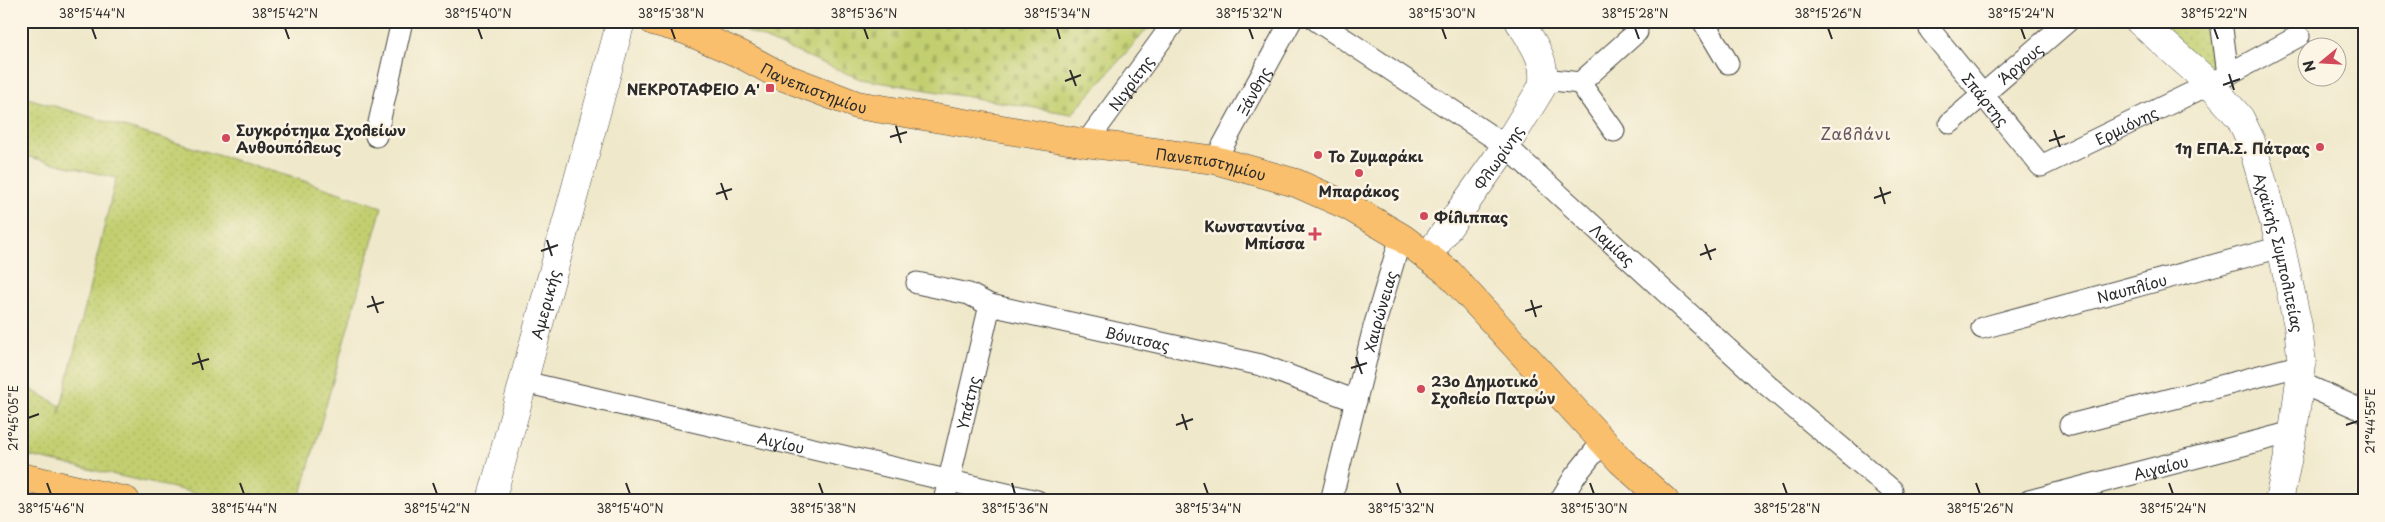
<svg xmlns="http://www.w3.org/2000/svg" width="2385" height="522" viewBox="0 0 2385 522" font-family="'Playpen Sans',sans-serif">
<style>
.green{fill:url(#green-dots);stroke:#767d4e}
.cemetery{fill:url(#cemetery-stones);stroke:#767d4e}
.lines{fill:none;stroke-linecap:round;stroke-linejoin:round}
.minor-casing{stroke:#484743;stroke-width:23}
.tertiary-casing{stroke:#484743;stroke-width:29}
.primary-casing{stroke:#484743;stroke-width:29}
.trunk-casing{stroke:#484743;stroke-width:29}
.minor{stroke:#fff;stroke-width:21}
.tertiary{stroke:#fff;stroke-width:28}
.primary{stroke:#f9bf6d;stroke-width:28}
.trunk{stroke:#f9bf6d;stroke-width:28}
.ticks{fill:none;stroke:#2b2b2b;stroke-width:2}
.poi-dot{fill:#d1495b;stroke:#fcf5e5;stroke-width:2}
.labels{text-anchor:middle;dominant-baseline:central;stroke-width:5;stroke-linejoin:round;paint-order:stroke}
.street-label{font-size:15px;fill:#2b2b2b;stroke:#fcf5e5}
.poi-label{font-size:15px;font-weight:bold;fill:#2b2b2b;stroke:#fcf5e5;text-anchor:start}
.neighbourhood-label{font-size:16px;letter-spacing:1px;fill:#675563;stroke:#fcf5e5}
.neatline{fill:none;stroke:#2b2b2b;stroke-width:2}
.ticks-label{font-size:12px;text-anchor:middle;fill:#2b2b2b}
</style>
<defs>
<pattern id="green-dots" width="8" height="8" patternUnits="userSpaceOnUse" patternTransform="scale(1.25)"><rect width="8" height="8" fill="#c2cf70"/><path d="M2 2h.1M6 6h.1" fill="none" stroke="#a7b261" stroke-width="1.8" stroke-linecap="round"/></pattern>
<pattern id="cemetery-stones" width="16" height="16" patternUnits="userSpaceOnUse" patternTransform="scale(1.25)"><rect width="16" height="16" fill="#c2cf70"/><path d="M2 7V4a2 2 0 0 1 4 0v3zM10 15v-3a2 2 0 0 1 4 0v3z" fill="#a7b261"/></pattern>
</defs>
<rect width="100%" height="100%" fill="#fcf5e5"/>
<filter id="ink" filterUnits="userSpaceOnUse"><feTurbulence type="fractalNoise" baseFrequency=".02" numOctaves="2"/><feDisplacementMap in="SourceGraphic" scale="10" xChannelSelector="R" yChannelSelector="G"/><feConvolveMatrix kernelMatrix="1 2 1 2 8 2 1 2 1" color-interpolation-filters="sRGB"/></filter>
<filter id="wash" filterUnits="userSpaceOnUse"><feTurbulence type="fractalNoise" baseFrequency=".0096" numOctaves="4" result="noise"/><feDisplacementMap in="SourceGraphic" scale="20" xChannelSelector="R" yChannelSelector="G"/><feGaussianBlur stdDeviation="1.12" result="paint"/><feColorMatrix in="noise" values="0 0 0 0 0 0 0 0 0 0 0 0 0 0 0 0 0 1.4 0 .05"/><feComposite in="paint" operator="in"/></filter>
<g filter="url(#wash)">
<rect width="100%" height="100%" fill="#efe8ca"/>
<path class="green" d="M2142,21H2206L2213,64L2207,70Z
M21,96L301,180L382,207L299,501H232L21,454V384L61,406L59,415L116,178L21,155Z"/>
<path class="cemetery" d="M724,21H1154L1072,114L860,79Z"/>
</g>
<g filter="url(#ink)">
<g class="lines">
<defs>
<g id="minor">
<path id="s1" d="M1317,21L1506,146L1767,385L1892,490"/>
<path d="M1703,21L1728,63"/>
<path d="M2221,21L2228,75"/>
<path id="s2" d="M1930,30L2041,166L2210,84L2299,36"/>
<path d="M1544,79L1580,83L1614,131"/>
<path d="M1580,83L1637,32"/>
<path id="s3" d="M1950,123L2068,21"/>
<path d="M376,136L402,21"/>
<path id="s4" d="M1086,143L1175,21"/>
<path id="s5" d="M1215,160L1291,21"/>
<path id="s6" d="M917,283L969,294L990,305L1261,365L1356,401"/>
<path id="s7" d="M1982,328L2281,247"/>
<path id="s8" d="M524,382L1037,501"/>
<path d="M2301,383L2364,411"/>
<path d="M2070,425L2302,365"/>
<path id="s9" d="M944,501L990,305"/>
<path id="s10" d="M1331,501L1374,327L1401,237"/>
<path d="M1560,501L1575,476L1603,441"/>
<path id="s11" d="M2029,501L2293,432"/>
</g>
<g id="tertiary">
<path id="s12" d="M2139,21L2210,84L2240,118L2251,141L2281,247L2298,326L2302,365L2293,432L2279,501"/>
<path id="s13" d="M1428,256L1506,146L1542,87C1548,61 1532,42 1519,21"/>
<path id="s14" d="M491,501L621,21"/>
</g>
<g id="primary">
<path id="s15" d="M653,21L685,30L742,55L781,76L857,105L1086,143L1215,160L1296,183L1348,206L1401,237L1448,272L1621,461L1665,501"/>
</g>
<path id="trunk" d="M21,477L126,501"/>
</defs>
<use href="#minor" class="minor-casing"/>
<use href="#tertiary" class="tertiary-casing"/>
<use href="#primary" class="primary-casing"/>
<use href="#trunk" class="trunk-casing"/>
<use href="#minor" class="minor"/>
<use href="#tertiary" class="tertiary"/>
<use href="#primary" class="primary"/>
<use href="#trunk" class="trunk"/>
</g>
</g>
<path class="ticks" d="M92,28L96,39M285,28L289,39M478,28L482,39M671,28L675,39M864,28L868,39M1057,28L1060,39M1249,28L1253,39M1442,28L1446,39M1635,28L1639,39M1828,28L1832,39M2021,28L2025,39M2214,28L2218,39M1070,70L1076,86M2229,74L2234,90M1065,81L1081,75M2223,85L2240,79M896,126L901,143M2054,130L2060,147M890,137L907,132M2049,141L2065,136M721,183L727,200M1880,187L1885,204M716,194L732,189M1874,198L1891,192M547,240L552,256M1705,244L1711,260M541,251L558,245M1700,255L1716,249M372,296L378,313M1531,300L1536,317M367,307L384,302M1525,311L1542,306M198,353L203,370M1356,357L1362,374M192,364L209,359M1351,368L1367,363M1182,414L1187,430M28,418L39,414M1176,425L1193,419M2346,425L2358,421M47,483L51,494M240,483L244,494M433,483L437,494M626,483L630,494M819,483L823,494M1012,483L1015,494M1204,483L1208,494M1397,483L1401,494M1590,483L1594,494M1783,483L1787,494M1976,483L1980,494M2169,483L2173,494"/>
<g class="poi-dot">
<rect x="765" y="83" width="10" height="10" rx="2.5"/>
<circle cx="226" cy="138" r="5"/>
<circle cx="2320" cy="147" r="5"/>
<circle cx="1318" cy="155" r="5"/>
<circle cx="1359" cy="173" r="5"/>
<circle cx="1424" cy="216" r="5"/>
<path d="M1312.5 226.5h5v5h5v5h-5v5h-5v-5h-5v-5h5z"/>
<circle cx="1421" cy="389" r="5"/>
</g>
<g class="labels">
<g class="street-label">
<text stroke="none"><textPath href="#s3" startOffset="92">Άργους</textPath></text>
<text stroke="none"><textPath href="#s4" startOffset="75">Νιγρίτης</textPath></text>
<text stroke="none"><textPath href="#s15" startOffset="175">Πανεπιστημίου</textPath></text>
<text stroke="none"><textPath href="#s5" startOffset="79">Ξάνθης</textPath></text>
<text stroke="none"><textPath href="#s2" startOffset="89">Σπάρτης</textPath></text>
<text stroke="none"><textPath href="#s2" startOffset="270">Ερμιόνης</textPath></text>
<text stroke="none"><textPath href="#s13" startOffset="121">Φλωρίνης</textPath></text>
<text stroke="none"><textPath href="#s15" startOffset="580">Πανεπιστημίου</textPath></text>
<text stroke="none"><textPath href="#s1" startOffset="372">Λαμίας</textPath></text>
<text stroke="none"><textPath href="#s12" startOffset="281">Αχαϊκής Συμπολιτείας</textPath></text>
<text stroke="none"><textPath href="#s7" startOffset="155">Ναυπλίου</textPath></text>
<text stroke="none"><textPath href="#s14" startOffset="204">Αμερικής</textPath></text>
<text stroke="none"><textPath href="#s10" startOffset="196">Χαιρώνειας</textPath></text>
<text stroke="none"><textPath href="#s6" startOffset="228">Βόνιτσας</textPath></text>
<text stroke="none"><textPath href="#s9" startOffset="101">Υπάτης</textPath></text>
<text stroke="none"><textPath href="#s8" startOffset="264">Αιγίου</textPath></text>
<text stroke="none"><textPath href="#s11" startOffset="136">Αιγαίου</textPath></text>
</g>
<g class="poi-label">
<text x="760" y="88" text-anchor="end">ΝΕΚΡΟΤΑΦΕΙΟ Α'</text>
<text x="236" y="129">Συγκρότημα Σχολείων<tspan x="236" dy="17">Ανθουπόλεως</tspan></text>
<text x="2310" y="147" text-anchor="end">1η ΕΠΑ.Σ. Πάτρας</text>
<text x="1328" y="155">Το Ζυμαράκι</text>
<text x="1359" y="190" text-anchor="middle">Μπαράκος</text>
<text x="1434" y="216">Φίλιππας</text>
<text x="1305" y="225" text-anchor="end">Κωνσταντίνα<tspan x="1305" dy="17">Μπίσσα</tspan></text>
<text x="1431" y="380">23ο Δημοτικό<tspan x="1431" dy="17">Σχολείο Πατρών</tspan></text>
</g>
<g class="neighbourhood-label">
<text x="1856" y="133">Ζαβλάνι</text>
</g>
</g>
<rect width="2385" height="522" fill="none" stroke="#fcf5e5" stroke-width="55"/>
<g transform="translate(2322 62) rotate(252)"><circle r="24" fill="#fcf5e5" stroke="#a8a49b"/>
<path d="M0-4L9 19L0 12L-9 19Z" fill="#d1495b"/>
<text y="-8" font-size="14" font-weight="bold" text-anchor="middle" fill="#2b2b2b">N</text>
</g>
<rect x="28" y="28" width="2330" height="466" class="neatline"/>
<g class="ticks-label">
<text x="92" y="18">38°15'44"N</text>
<text x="285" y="18">38°15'42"N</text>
<text x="478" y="18">38°15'40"N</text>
<text x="671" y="18">38°15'38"N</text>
<text x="864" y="18">38°15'36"N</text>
<text x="1057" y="18">38°15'34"N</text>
<text x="1249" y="18">38°15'32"N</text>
<text x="1442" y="18">38°15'30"N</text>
<text x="1635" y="18">38°15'28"N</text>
<text x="1828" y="18">38°15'26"N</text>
<text x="2021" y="18">38°15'24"N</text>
<text x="2214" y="18">38°15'22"N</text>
<text transform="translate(14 418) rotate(-90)" y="4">21°45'05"E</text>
<text transform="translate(2371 421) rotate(-90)" y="4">21°44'55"E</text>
<text x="51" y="513">38°15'46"N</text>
<text x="244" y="513">38°15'44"N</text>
<text x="437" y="513">38°15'42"N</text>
<text x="630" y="513">38°15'40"N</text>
<text x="823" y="513">38°15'38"N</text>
<text x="1015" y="513">38°15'36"N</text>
<text x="1208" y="513">38°15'34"N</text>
<text x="1401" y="513">38°15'32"N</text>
<text x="1594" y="513">38°15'30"N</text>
<text x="1787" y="513">38°15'28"N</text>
<text x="1980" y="513">38°15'26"N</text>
<text x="2173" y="513">38°15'24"N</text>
</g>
</svg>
